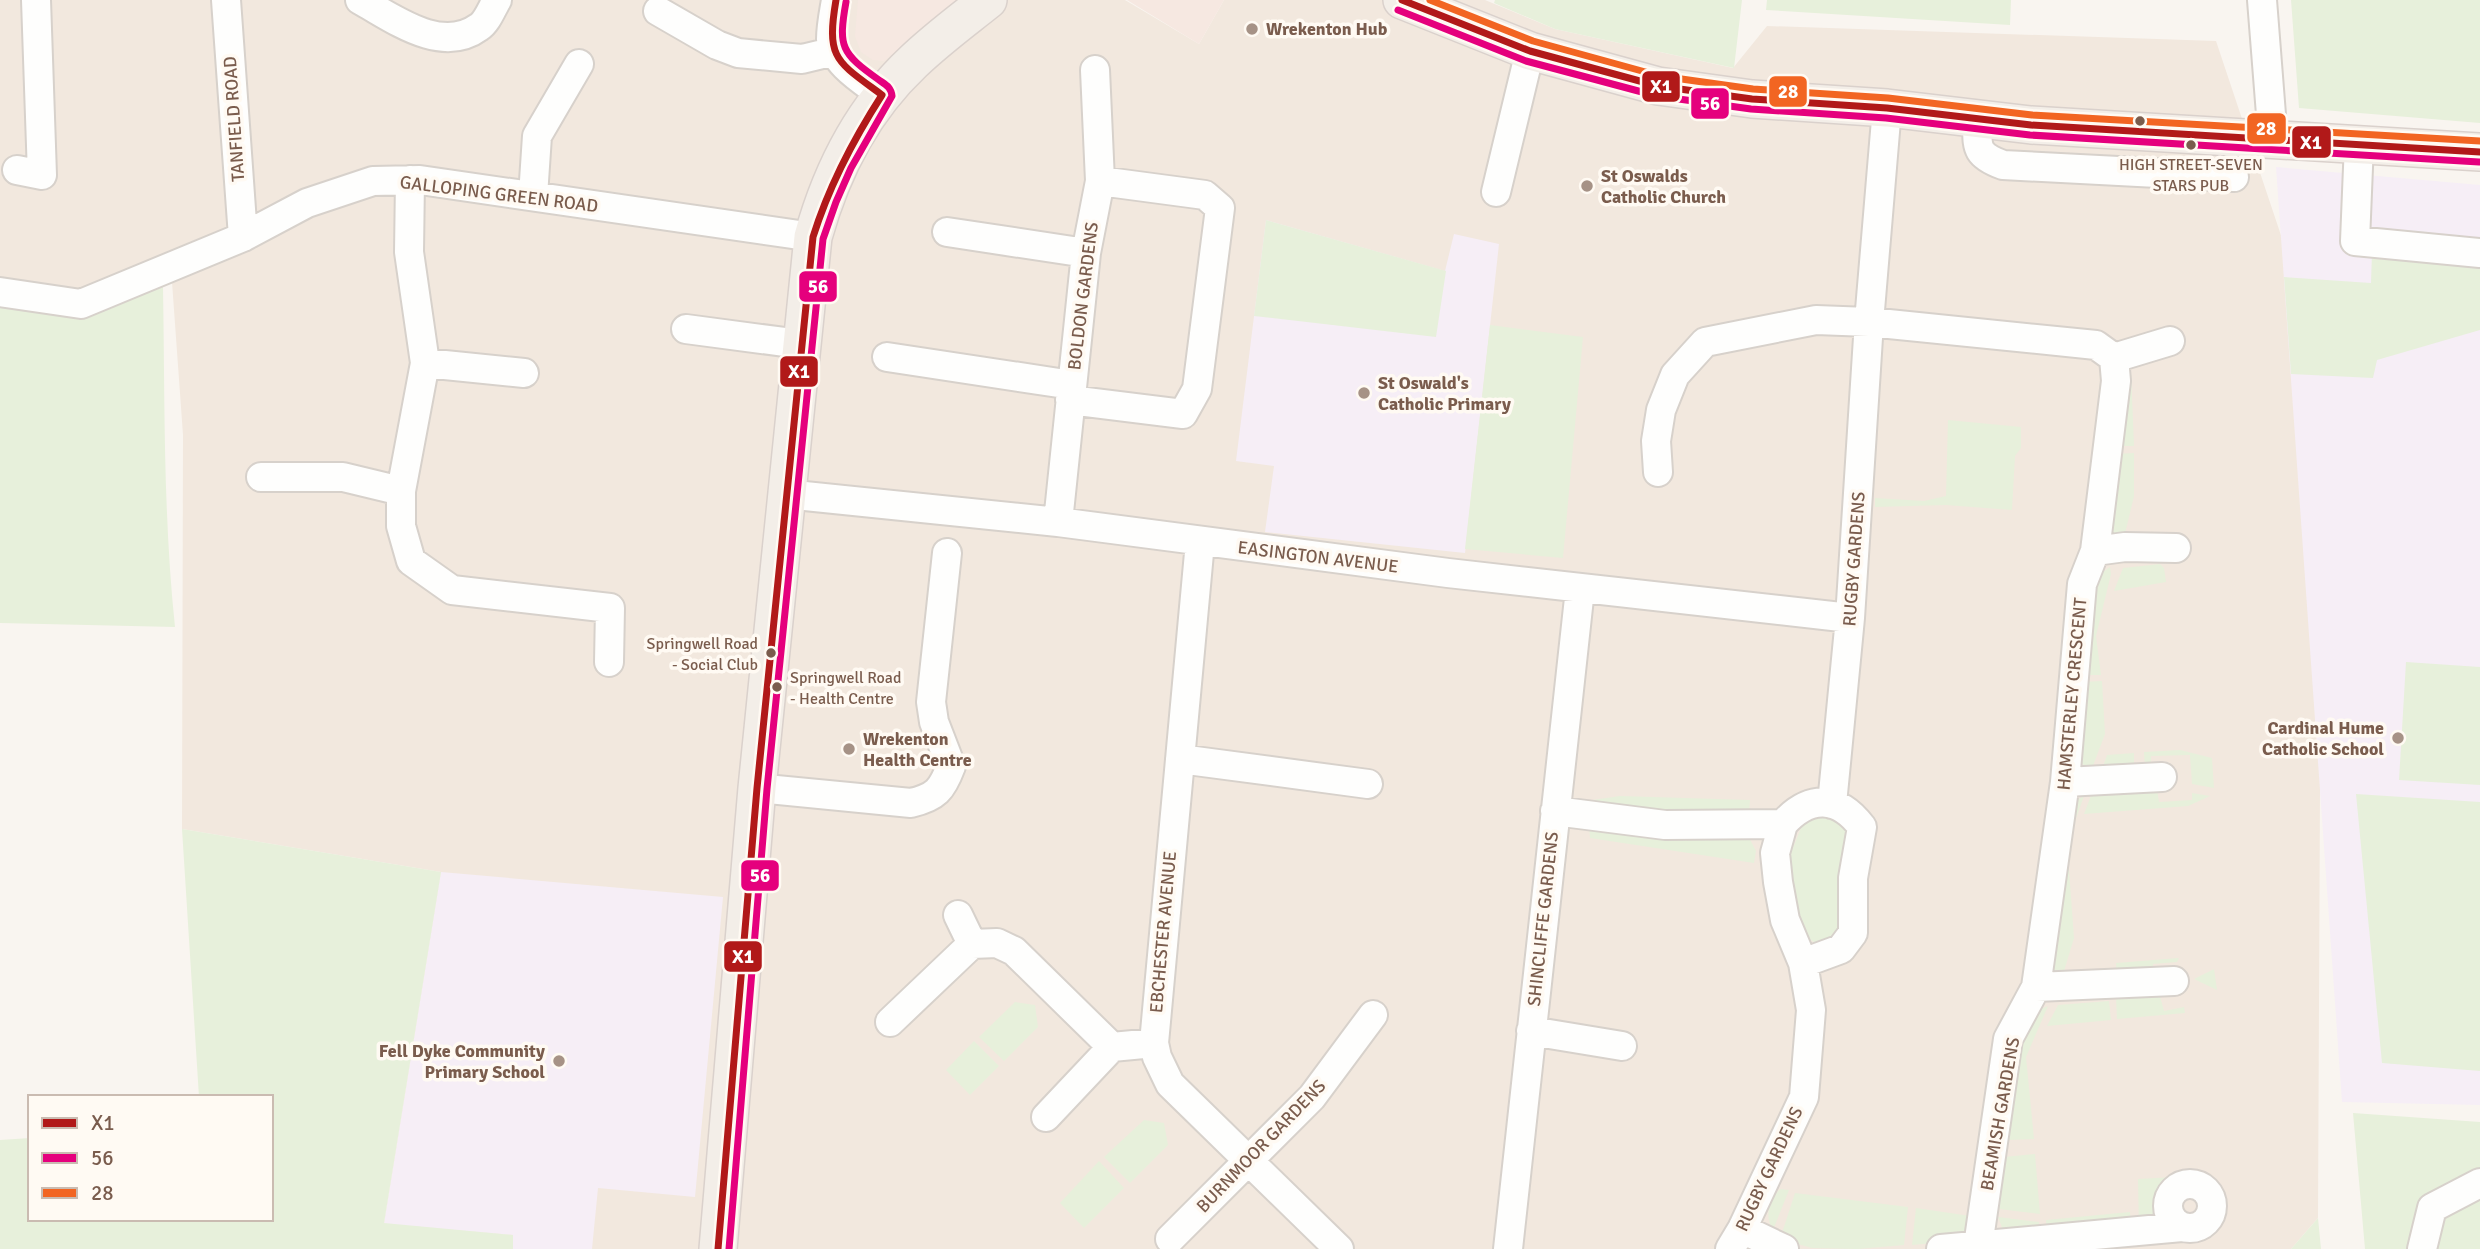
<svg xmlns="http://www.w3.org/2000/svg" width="2480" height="1249" viewBox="0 0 2480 1249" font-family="Signika,sans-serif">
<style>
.residential{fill:#f2e8de}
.commercial{fill:#f6e8e1}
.education{fill:#f6eef6}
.green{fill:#e7f0db}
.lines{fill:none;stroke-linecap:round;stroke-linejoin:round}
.minor-casing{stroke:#d7d1cb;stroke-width:32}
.major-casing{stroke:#dad1cc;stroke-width:40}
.minor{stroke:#fefefd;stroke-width:28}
.major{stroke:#f3eee8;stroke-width:37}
.bus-1-casing{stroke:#fffaf3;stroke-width:12}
.bus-2-casing{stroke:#fffaf3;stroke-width:12}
.bus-3-casing{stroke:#fffaf3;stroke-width:12}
.bus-1{stroke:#b11919;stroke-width:7}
.bus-2{stroke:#e5007d;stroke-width:7}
.bus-3{stroke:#f26522;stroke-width:7}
.poi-dot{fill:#a69286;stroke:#fffaf3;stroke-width:2.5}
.bus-dot{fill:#7a5c4d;stroke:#fffaf3;stroke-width:2.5}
.labels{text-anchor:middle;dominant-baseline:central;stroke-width:7;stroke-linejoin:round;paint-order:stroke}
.bus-label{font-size:16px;fill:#7a5c4d;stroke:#fffaf3}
.poi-label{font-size:18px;font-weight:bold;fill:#7a5c4d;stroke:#fffaf3;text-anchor:start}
.street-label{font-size:18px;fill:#7a5c4d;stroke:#fffaf3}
.line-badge{stroke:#fffaf3;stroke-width:2.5}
.badge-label{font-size:19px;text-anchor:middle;font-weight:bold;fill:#fff}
</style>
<rect width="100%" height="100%" fill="#f9f5f0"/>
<path class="residential" d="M0,0H1125L1199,44L1224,0H1485L1555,29L1733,68L1767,26L2216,41L2322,358L2318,1218L2291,1249H513V1235L384,1224L441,872L182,829L183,435L172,282L0,301Z"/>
<path class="commercial" d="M858,0H960L884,61L873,60L861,52L855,36Z
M1127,0H1224L1199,44Z"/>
<path class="education" d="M2276,167L2480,185V1105L2342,1102Z
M1266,220L1445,271L1454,234L1499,244L1465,553L1265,532L1274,466L1236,461Z
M441,872L723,897L695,1197L598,1188L592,1249H513V1235L384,1224Z"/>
<path class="green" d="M1495,0H1742L1734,68L1555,29L1494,3Z
M1767,0H2011L2010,25L1766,10Z
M2291,0H2480V123L2299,108Z
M1266,220L1446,271L1436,337L1254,316Z
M2372,252L2480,261V330L2377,360L2373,378L2291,374L2284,277L2371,283Z
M163,287C165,400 163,514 175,627L0,623V301L76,314Z
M1490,325L1583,337L1563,558L1465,549Z
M2131,372L2134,446H2117L2125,375Z
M1948,420L2021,427V448L2015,456L2012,510L1946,505L1875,507V498L1924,501L1946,496Z
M2134,453V496L2123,542L2114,537L2110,527L2116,454Z
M2160,564L2164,568L2166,582L2114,591L2123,568Z
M2110,567L2111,574L2096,636L2101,675H2082L2090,601L2100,574Z
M2406,662L2480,667V785L2399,780Z
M2102,681L2105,734L2091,771L2080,762L2082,682Z
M2180,750L2212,758L2214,788L2192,784L2190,755L2151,756V765L2145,769L2144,752Z
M2134,753V770L2101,772L2107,755Z
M2157,789L2159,802L2192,800V793L2210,796L2188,806L2084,814L2092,793Z
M2356,794L2480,802V1071L2382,1063Z
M1620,796L1750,800L1749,813L1705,816L1590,808L1586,801Z
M2084,796L2067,843L2074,938L2062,978L2053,968L2052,951L2071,803Z
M1824,814L1847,826L1841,928L1831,941L1822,945L1815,943L1804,935L1795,912L1788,860L1801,828L1810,817Z
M1589,825L1747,834L1756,851L1754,863L1590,838Z
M182,829L441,872L384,1223L513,1235V1249H0V1140L30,1138V1219H271V1097H199Z
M2179,958L2177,962L2153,964V974L2117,978L2116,963Z
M2214,969L2217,990L2194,979Z
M2159,993L2164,1011L2184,1007L2185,1013L2117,1019L2116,998Z
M2109,1001L2111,1020L2047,1026L2058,1005Z
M1015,1002L1035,1005L1038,1027L1004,1061L979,1037Z
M2048,1006L2026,1057L2034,1139L2007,1140L2022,1033L2036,1011Z
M974,1041L999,1066L970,1095L946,1070Z
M2353,1113L2480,1122V1249H2365Z
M1144,1120L1164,1123L1168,1145L1130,1183L1104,1157Z
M2035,1154L2040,1214L1999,1209L2004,1157Z
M1099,1161L1124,1188L1084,1228L1060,1203Z
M2175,1177C2171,1180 2164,1184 2161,1189C2151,1203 2161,1218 2139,1228L2138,1179Z
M1780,1189L1789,1190L1773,1230C1764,1216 1769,1200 1780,1189Z
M1795,1193L1908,1207L1904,1245L1858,1249L1812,1248L1780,1239Z
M1916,1208L1977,1217L1974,1229L1944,1242L1912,1245Z
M2130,1212L2131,1228L2047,1235L2046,1220Z
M1998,1217L2039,1222V1235L2003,1230Z
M2318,1218L2321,1249H2291Z"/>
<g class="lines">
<defs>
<path id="minor" d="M226,0L243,237
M360,0C393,18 441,55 479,27C487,22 492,8 497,0
M836,0C834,12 831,26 831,39C832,63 865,82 882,95
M2262,0L2273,140
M658,11L717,45L738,53L802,59L835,51
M1977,118C1978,146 1973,154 2003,165L2234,177
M2359,143L2355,241L2480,253
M17,170L42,175L36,0
M410,180L409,252L425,363L401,491V526L411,561L452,590L610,608L609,662
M1496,192L1530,51
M533,196L537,136L579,64
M947,232L1086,253
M0,292L81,304L243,237L307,203L373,181L420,180L813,237
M686,329L800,344
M887,357L1072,385
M2114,358L2170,341
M425,363L524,373
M1070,400L1183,414L1197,389L1220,208L1205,195L1100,181
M1658,472L1656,441L1661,410L1675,375L1705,342L1816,320L1869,322L2096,345L2114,358L2116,381L2095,551L2082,584L2065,782L2036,987L2008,1039L1978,1246
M261,477H343L401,491
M785,494L1058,522L1448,573L1850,618
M1058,522L1086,253L1100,181L1095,70
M1200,542L1154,1043L1157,1057L1170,1084L1339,1249
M2095,551L2125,547L2176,548
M1180,759L1368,784
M2065,782L2162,777
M757,788L911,803C936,797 942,790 951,766L934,722L931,702L947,553
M1832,804L1850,618L1869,322L1887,108
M1555,811L1665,825L1783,824C1809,795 1838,795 1862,827L1853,878V933L1841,949L1803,963
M958,915L972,944
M2036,987L2174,981
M890,1022L972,944L997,943L1014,951L1112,1047L1154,1043
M1531,1031L1622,1046
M1046,1117L1112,1047
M2168 1206a22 22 0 1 1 44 0a22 22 0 1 1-44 0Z
M1742,1229L1784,1249
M1170,1239L1312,1097L1373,1015
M1508,1249L1580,589
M1730,1249L1742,1229L1804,1097L1811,1010L1803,963L1785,920L1778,882L1775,853L1783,824
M1941,1249L2182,1227
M2422,1249L2432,1208L2480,1183"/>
<path id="major" d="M1402,0L1530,51L1658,86L1752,99L1887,108L2031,125L2480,152
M718,1249L757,788L813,237C831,172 863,109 913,62C937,39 963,20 988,0"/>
</defs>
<use href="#minor" class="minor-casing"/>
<use href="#major" class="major-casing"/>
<use href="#minor" class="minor"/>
<use href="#major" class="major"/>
<defs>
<path id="bus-1" d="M836,0C826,59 836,61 882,95
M1402,0L1530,51L1658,86L1752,99L1887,108L2031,125L2480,152
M718,1249L757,788L813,237C829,186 853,140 882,95"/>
<path id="bus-2" d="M1398,10L1526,61L1657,96L1751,109L1886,118L2030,135L2479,162
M729,1249L767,789L823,239L836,202L851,168L892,96C891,87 886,85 879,80C841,53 838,47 846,2"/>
<path id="bus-3" d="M1430,0L1533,41L1660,76L1753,89L1888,98L2032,115L2480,141"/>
</defs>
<use href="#bus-1" class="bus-1-casing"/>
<use href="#bus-2" class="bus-2-casing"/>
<use href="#bus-3" class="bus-3-casing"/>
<use href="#bus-1" class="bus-1"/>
<use href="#bus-2" class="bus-2"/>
<use href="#bus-3" class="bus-3"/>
</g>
<g class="poi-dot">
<circle cx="1252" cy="29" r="7"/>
<circle cx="1587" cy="186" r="7"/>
<circle cx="1364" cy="393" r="7"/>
<circle cx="2398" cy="738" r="7"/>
<circle cx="849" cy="749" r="7"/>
<circle cx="559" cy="1061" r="7"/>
</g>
<g class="bus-dot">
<circle cx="2140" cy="121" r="6"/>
<circle cx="2191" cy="145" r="6"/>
<circle cx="771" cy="653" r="6"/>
<circle cx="777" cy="687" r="6"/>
</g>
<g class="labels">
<g class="bus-label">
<text x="2191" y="165">HIGH STREET-SEVEN<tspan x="2191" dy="21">STARS PUB</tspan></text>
<text x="758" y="644" text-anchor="end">Springwell Road<tspan x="758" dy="21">- Social Club</tspan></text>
<text x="790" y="678" text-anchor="start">Springwell Road<tspan x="790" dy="21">- Health Centre</tspan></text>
</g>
<g class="poi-label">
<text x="1266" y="29">Wrekenton Hub</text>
<text x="1601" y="176">St Oswalds<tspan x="1601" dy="21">Catholic Church</tspan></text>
<text x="1378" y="383">St Oswald's<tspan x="1378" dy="21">Catholic Primary</tspan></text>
<text x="2384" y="728" text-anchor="end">Cardinal Hume<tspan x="2384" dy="21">Catholic School</tspan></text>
<text x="863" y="739">Wrekenton<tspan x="863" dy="21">Health Centre</tspan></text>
<text x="545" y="1051" text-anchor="end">Fell Dyke Community<tspan x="545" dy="21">Primary School</tspan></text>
</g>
<g class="street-label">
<text transform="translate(234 119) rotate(-94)">TANFIELD ROAD</text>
<text transform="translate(499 194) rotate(7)">GALLOPING GREEN ROAD</text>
<text transform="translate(1083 296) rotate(-83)">BOLDON GARDENS</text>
<text transform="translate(1318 557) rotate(7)">EASINGTON AVENUE</text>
<text transform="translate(1854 559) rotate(-86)">RUGBY GARDENS</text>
<text transform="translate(2072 694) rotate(-85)">HAMSTERLEY CRESCENT</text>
<text transform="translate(1543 919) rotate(-84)">SHINCLIFFE GARDENS</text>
<text transform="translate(1163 932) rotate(-85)">EBCHESTER AVENUE</text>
<text transform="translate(2000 1114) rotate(-80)">BEAMISH GARDENS</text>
<text transform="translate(1261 1146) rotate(-46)">BURNMOOR GARDENS</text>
<text transform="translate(1769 1169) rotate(-65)">RUGBY GARDENS</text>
</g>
</g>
<g class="line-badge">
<rect x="1641" y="70" width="40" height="33" rx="7" fill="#b11919"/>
<rect x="1768" y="75" width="40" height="33" rx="7" fill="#f26522"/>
<rect x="1690" y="87" width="40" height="33" rx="7" fill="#e5007d"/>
<rect x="2246" y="112" width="41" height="33" rx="7" fill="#f26522"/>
<rect x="2291" y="125" width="41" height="34" rx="7" fill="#b11919"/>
<rect x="798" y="270" width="40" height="33" rx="7" fill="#e5007d"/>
<rect x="779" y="355" width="40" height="33" rx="7" fill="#b11919"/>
<rect x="740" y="859" width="40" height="33" rx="7" fill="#e5007d"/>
<rect x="723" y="940" width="40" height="33" rx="7" fill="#b11919"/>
</g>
<g class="badge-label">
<text x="1661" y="93">X1</text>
<text x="1788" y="98">28</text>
<text x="1710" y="110">56</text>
<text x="2266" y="135">28</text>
<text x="2311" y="149">X1</text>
<text x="818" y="293">56</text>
<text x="799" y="378">X1</text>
<text x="760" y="882">56</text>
<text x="743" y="963">X1</text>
</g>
<rect x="28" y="1095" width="245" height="126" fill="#fffaf3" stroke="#cabbb1" stroke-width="2"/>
<rect x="42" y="1118" width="35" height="10" fill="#b11919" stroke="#cabbb1" stroke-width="2"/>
<text x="91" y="1130" font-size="21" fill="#7a5c4d">X1</text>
<rect x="42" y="1153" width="35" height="10" fill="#e5007d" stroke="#cabbb1" stroke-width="2"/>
<text x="91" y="1165" font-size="21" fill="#7a5c4d">56</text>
<rect x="42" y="1188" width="35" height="10" fill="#f26522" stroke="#cabbb1" stroke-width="2"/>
<text x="91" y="1200" font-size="21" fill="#7a5c4d">28</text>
</svg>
